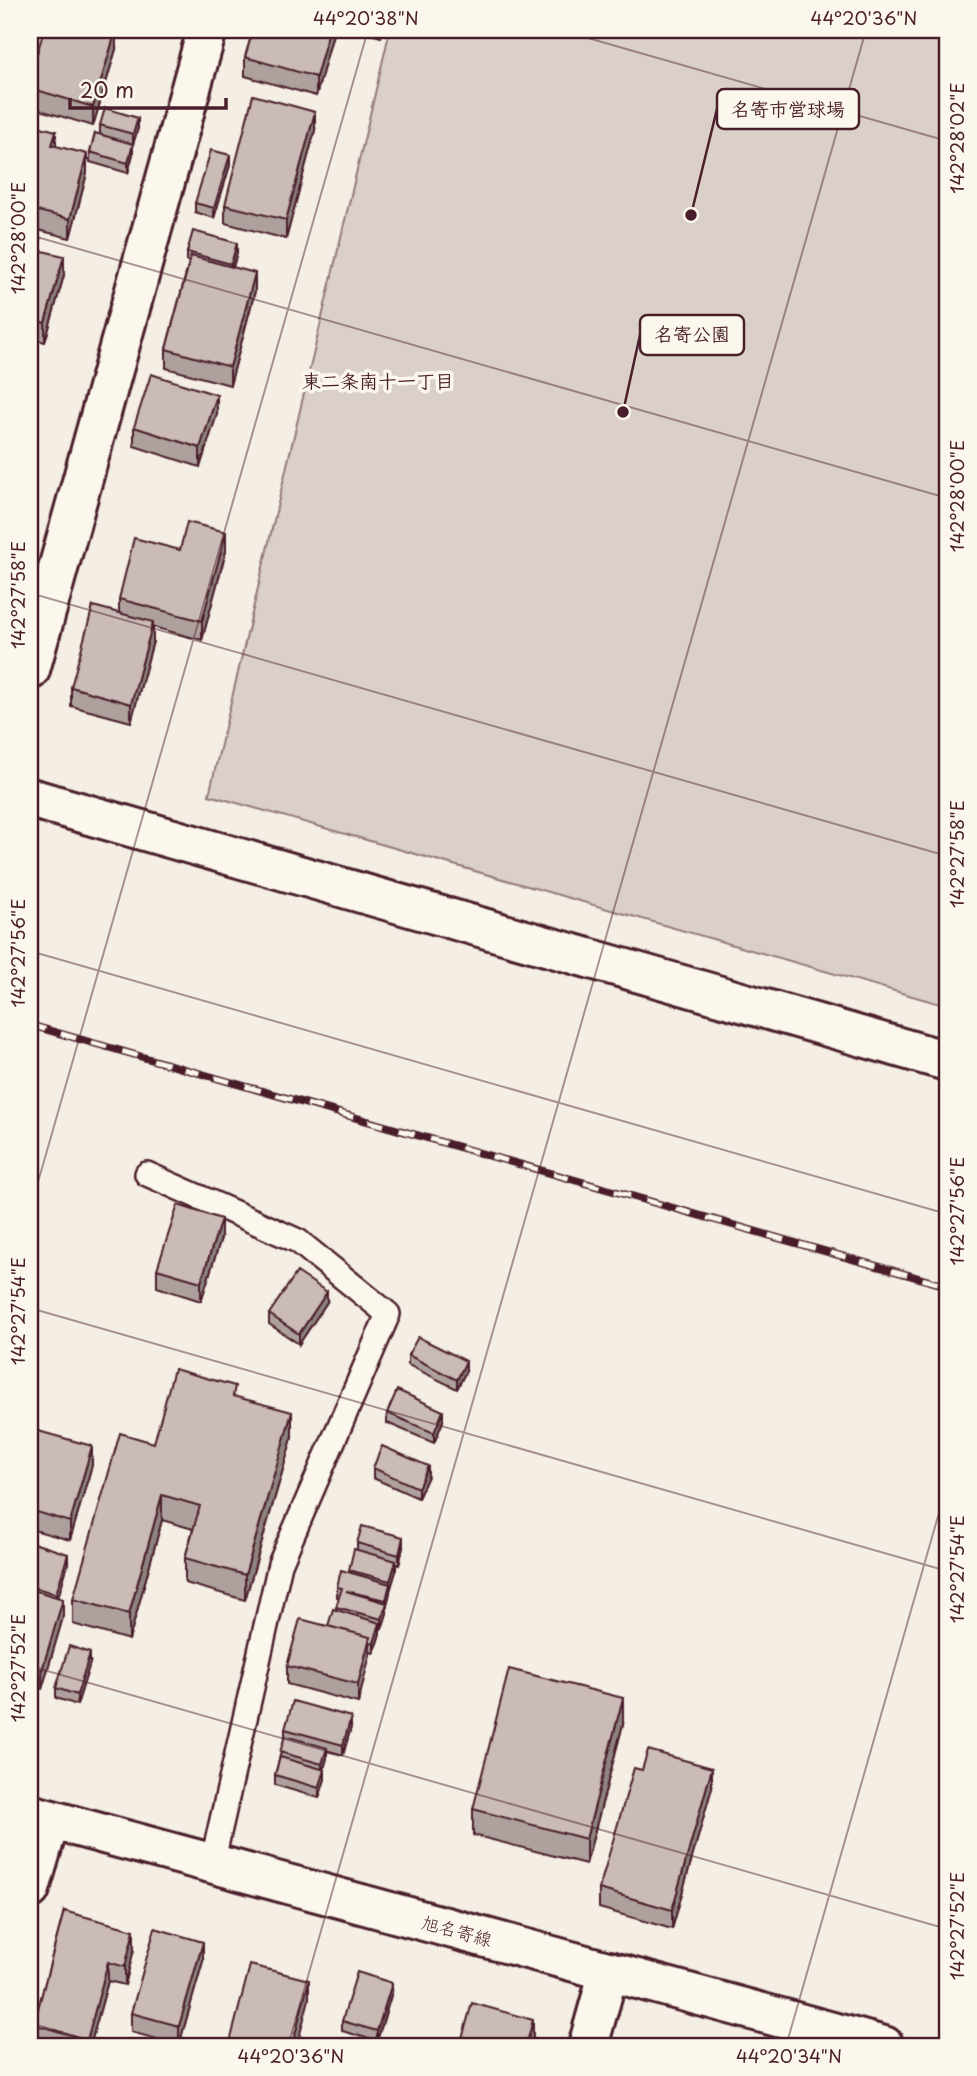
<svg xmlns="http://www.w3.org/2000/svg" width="977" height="2076" viewBox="0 0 977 2076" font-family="'Playpen Sans','Klee One',sans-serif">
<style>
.green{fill:#dbd0c9;stroke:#92787a;stroke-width:2}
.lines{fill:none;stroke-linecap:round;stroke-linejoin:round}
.service-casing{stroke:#4a1f2b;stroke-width:28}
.minor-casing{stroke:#4a1f2b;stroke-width:44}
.secondary-casing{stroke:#4a1f2b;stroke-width:44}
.service{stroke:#fbf7ec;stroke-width:23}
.minor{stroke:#fbf7ec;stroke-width:38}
.secondary{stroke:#fbf7ec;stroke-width:38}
.rail-casing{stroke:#4a1f2b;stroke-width:8}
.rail{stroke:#fbf7ec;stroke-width:5;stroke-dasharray:16;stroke-linecap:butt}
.wall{fill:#aea19d;stroke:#4a1f2b;stroke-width:2}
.shaded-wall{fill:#8d837f;stroke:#4a1f2b;stroke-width:2}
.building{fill:#cabbb6;stroke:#4a1f2b;stroke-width:2}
.ticks{fill:none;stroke:#4a1f2b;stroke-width:2;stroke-opacity:0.45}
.labels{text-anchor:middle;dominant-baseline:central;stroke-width:7;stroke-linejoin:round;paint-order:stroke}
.street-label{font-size:18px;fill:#4a1f2b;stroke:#fbf7ec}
.neighbourhood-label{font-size:19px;font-weight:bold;fill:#4a1f2b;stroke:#fbf7ec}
.leader{fill:none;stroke:#4a1f2b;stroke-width:2.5}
.callout-dot{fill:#4a1f2b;stroke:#fbf7ec;stroke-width:2.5}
.callout{fill:#fbf7ec;stroke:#4a1f2b;stroke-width:2.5}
.callout-label{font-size:19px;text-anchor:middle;font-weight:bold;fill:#4a1f2b}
.neatline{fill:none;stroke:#4a1f2b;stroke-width:2.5}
.ticks-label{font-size:18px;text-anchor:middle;fill:#4a1f2b}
</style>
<rect width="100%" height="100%" fill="#f4eee4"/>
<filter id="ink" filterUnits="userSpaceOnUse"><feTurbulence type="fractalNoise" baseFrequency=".0143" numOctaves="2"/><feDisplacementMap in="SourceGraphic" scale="14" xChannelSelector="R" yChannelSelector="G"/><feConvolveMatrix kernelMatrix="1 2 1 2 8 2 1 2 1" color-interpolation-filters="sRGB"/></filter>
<g filter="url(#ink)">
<path class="green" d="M390,30H947V1006L209,795Z"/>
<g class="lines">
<defs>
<path id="service" d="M147,1174L298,1241L388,1314L280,1564L212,1864"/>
<path id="minor" d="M30,670L207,30
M30,798L947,1061
M30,1889L50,1820
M588,2046L609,1971"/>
<path id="secondary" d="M30,1814L884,2046"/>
</defs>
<use href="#service" class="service-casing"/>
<use href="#minor" class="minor-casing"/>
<use href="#secondary" class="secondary-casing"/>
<use href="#service" class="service"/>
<use href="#minor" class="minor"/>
<use href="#secondary" class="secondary"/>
<defs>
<path id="rail" d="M30,1025L947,1286"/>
</defs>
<use href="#rail" class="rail-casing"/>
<use href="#rail" class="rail"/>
</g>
<path class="wall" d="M253,30H334L316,96L245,76V57Z
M363,30H383L381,37L363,32Z
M116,49L93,126L30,107V77Z
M30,124L87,173L70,238L30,228Z
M100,125L138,128L133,144L114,139L133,154L128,173L90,162V152L100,135Z
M315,130L286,239L225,223V205Z
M230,165L214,218L195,212V203Z
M30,237L41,250L64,275L45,342L30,338Z
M187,252L237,253L233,267L255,291L230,385L166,368V349L189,262L187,261Z
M217,414L200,467L134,446V427Z
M180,550L226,551L202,640L153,627V641L131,722L71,706V687L119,613V599Z
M221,1238L201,1301L157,1287V1269Z
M327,1302L299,1344L269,1324V1314Z
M408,1355L466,1371L457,1389L408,1365Z
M235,1397L292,1438L245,1600L185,1583V1558L193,1529L162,1520L129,1640L73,1624V1599L154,1443Z
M387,1413L443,1421L434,1443L387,1423Z
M30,1435L92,1465L70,1540L30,1529Z
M373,1468L428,1476L418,1498L373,1478Z
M30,1542L68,1564L58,1597L63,1617L42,1689L30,1685Z
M357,1543L403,1547L399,1565L396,1564V1571L390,1591L387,1605V1613L382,1629H380V1633L374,1653L370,1652L358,1703L287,1684V1666L328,1626L336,1610L339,1598L337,1597V1587L349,1572L357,1550Z
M90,1663L77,1705L56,1698V1688Z
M623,1724L586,1864L473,1835V1809Z
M351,1727L343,1755L327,1751V1758L324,1769L325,1779L319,1798L275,1785V1775L285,1736V1729Z
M712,1787L672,1929L599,1908V1889Z
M64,1911L134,1949L125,1985L108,1981L90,2046H34L35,2043L34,2024Z
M203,1961L179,2045L131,2032V2013Z
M392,1992L377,2041L342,2031V2021Z"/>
<path class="shaded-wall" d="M116,30V49L93,126V107Z
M329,30H334L316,96V77Z
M315,112V130L286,239V220Z
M138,118V128L133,144V134Z
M56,131V149L52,145Z
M133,144V154L128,173V163Z
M87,154V173L70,238V219Z
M230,155V165L214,218V208Z
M237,243V253L231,273V264Z
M64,256V275L45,342V323Z
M255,273V291L230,385V367Z
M217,395V414L200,467V448Z
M226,532V551L202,640V621Z
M153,622V641L131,722V704Z
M221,1219V1238L201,1301V1282Z
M327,1292V1302L299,1344V1334Z
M466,1361V1371L457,1389V1380Z
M443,1411V1421L434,1443V1433Z
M292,1412V1438L245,1600V1575Z
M92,1446V1465L70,1540V1522Z
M428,1466V1476L418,1498V1488Z
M162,1495V1520L129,1640V1614Z
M403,1537V1547L399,1565V1555Z
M68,1554V1564L56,1604V1594Z
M396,1561V1571L390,1591V1581Z
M390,1584V1593L387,1605V1613L382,1629V1619L386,1607V1600Z
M63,1599V1617L42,1689V1670Z
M380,1623V1633L374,1653V1643Z
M370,1637V1655L358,1703V1684Z
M90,1653V1663L77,1705V1695Z
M623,1698V1724L586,1864V1839Z
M351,1717V1727L343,1755V1745Z
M327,1748V1758L322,1774V1764Z
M712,1768V1787L672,1929V1910Z
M325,1770V1779L319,1798V1788Z
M134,1930V1949L125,1985V1967Z
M203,1942V1961L179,2045V2026Z
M108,1962V1981L90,2046H87V2040Z
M309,1980V1999L297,2046H292Z
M392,1983V1992L377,2041V2031Z
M533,2020V2039L531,2046H526Z"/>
<path class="building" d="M44,30H116L93,107L30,88V77Z
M253,30H329L316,77L245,57Z
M253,95L315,112L286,220L225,205Z
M105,108L138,118L133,134L100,125Z
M30,124L56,131L52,145L87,154L70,219L30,209Z
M95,133L133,144L128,163L90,152Z
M211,150L230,155L214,208L195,203Z
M193,231L237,243L231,264L187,252Z
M30,237L41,239L38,250L64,256L45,323L30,319Z
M191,256L255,273L230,367L166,349Z
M151,374L217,395L200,448L134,427Z
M187,522L226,532L202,621L119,599L134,538L180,550Z
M93,606L153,622L131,704L71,687Z
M178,1205L221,1219L201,1282L157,1269Z
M297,1272L327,1292L299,1334L269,1314Z
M418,1337L466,1361L457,1380L408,1355Z
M174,1369L235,1386L233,1396L292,1412L245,1575L185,1558L200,1506L162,1495L129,1614L73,1599L120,1433L154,1443Z
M397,1390L443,1411L434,1433L387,1413Z
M31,1429L92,1446L70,1522L30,1510V1435Z
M382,1446L428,1466L418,1488L373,1468Z
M362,1526L403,1537L399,1555L357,1543Z
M30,1542L68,1554L56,1594L30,1586Z
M354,1549L396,1561L390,1581L349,1570Z
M341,1570L390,1584L386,1600L346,1591L387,1603L382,1619L336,1607L342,1588L337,1587Z
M30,1589L63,1599L42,1670L30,1667Z
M333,1609L380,1623L374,1643L370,1642V1637L328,1626Z
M300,1619L370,1637L358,1684L287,1666Z
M69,1646L90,1653L77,1695L56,1688Z
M509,1669L623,1698L586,1839L473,1809Z
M293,1701L351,1717L343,1745L285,1729Z
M285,1736L327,1748L322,1764L280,1752Z
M648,1750L712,1768L672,1910L599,1889L634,1768L642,1770Z
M280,1757L325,1770L319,1788L275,1775Z
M64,1911L134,1930L125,1967L108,1962L87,2040L34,2024Z
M155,1928L203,1942L179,2026L131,2013Z
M250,1965L309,1980L292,2046H229Z
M357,1972L392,1983L377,2031L342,2021Z
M472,2003L533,2020L526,2046H460Z
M36,2037L68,2046H34Z"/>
</g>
<path class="ticks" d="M560,30L947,141M30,235L947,498M30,593L947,856M30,951L947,1214M30,1210L368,30M30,1308L947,1571M30,1666L947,1929M30,2023L110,2046M288,2046L866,30M786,2046L947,1485"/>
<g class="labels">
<g class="street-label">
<text transform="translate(457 1930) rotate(15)">旭名寄線</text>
</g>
<g class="neighbourhood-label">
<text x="378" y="380">東二条南十一丁目</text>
</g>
</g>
<path class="leader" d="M691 215L717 109M623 412L640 335"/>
<g class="callout-dot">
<circle cx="691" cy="215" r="7"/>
<circle cx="623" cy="412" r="7"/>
</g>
<g class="callout">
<rect x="717" y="89" width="142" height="40" rx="7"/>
<rect x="640" y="315" width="104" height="40" rx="7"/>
</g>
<g class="callout-label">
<text x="788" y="116">名寄市営球場</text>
<text x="692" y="341">名寄公園</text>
</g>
<rect width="977" height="2076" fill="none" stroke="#fbf7ec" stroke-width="77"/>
<path d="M70 98v10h156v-10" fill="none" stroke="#4a1f2b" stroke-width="3.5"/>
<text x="80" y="98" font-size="21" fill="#4a1f2b" stroke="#fbf7ec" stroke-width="5" paint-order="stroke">20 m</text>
<rect x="38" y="38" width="901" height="2000" class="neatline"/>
<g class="ticks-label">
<text x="366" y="25">44°20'38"N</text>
<text x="864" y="25">44°20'36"N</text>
<text transform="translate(958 138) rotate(-90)" y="6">142°28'02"E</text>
<text transform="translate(19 238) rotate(-90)" y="6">142°28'00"E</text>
<text transform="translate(958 496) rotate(-90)" y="6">142°28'00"E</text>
<text transform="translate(19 595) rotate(-90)" y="6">142°27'58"E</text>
<text transform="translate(958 854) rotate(-90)" y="6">142°27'58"E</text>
<text transform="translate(19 953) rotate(-90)" y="6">142°27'56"E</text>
<text transform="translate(958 1211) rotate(-90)" y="6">142°27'56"E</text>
<text transform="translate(19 1311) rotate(-90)" y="6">142°27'54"E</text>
<text transform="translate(958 1569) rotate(-90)" y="6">142°27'54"E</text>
<text transform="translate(19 1668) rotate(-90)" y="6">142°27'52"E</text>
<text transform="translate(958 1926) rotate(-90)" y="6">142°27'52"E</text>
<text x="291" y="2063">44°20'36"N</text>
<text x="789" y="2063">44°20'34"N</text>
</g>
</svg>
